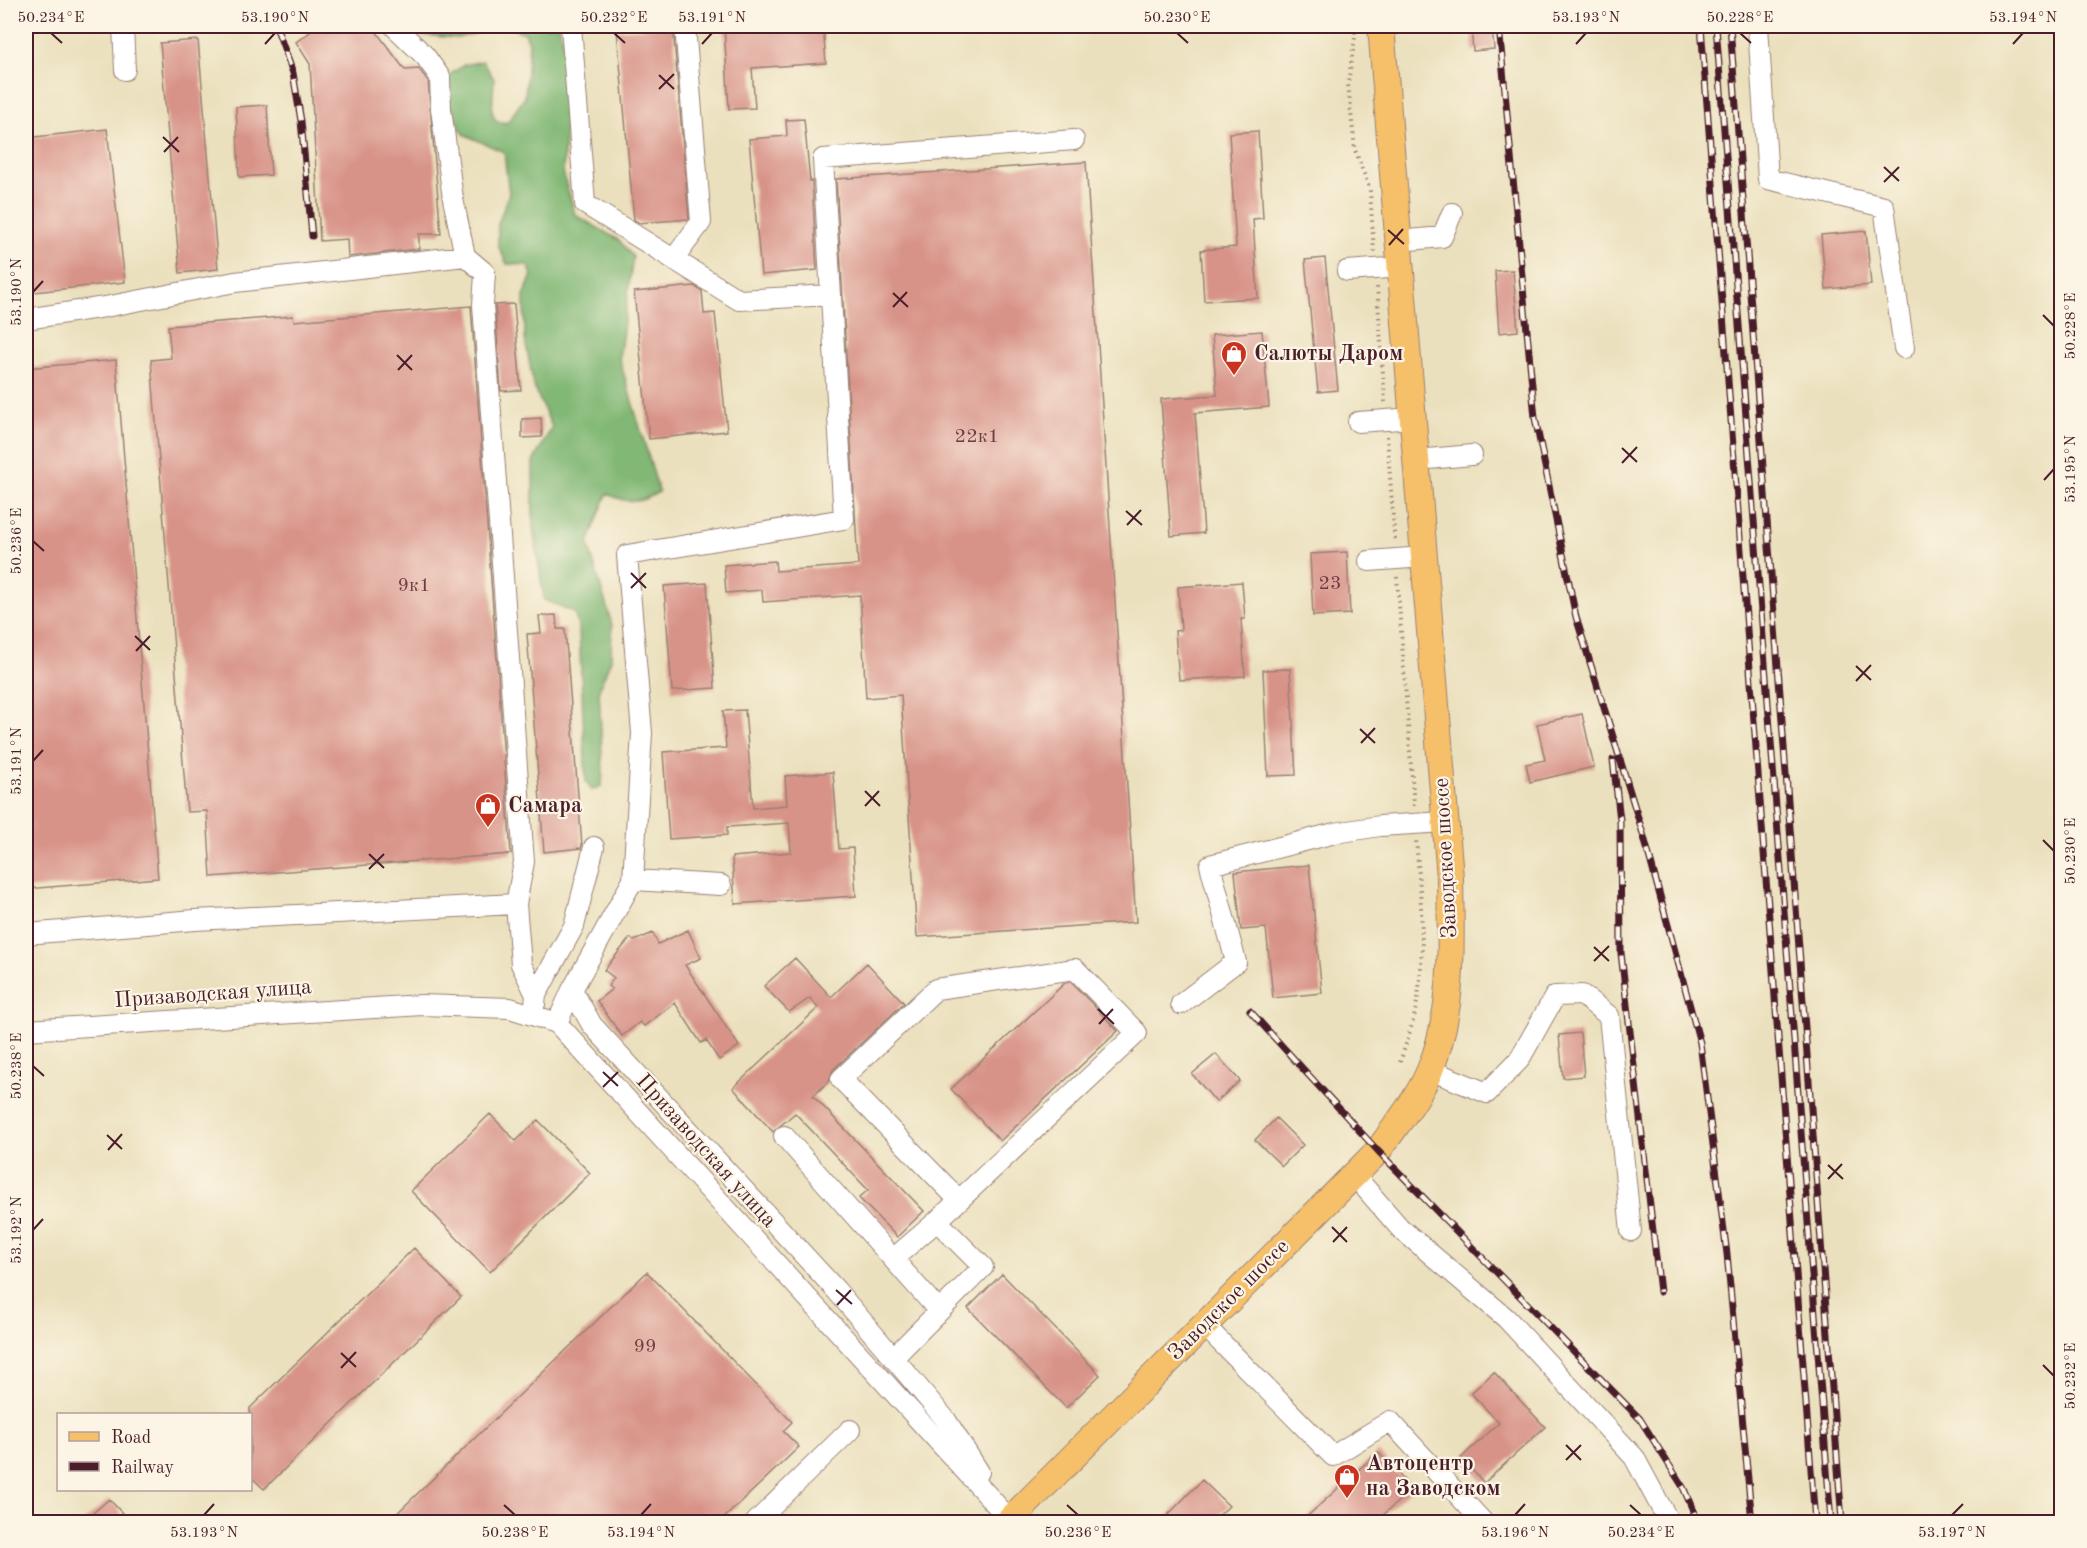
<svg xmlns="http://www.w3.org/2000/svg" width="2087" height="1548" viewBox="0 0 2087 1548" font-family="'Old Standard TT',serif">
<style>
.forest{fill:#81b874;stroke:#666c50;stroke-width:1.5}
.building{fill:#d89388}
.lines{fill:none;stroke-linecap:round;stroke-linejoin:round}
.minor-casing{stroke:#9a8074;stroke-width:22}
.major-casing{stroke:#9a8074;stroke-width:28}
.path{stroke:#9a8074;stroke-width:4;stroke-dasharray:1.5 4.5;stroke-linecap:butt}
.minor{stroke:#fff;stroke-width:20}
.major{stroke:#f6c06b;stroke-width:26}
.rail-casing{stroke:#4a1f2b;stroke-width:7}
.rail{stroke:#fcf5e5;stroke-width:4.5;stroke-dasharray:14;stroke-linecap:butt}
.ticks{fill:none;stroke:#4a1f2b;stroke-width:2}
.labels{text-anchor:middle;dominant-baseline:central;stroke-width:4.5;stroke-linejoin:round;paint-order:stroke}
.number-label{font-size:20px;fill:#6e3c42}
.poi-label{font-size:22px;font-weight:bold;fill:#4a1f2b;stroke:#fcf5e5;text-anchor:start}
.street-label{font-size:22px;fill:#4a1f2b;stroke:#fcf5e5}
.neatline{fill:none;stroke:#4a1f2b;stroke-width:2}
.ticks-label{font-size:15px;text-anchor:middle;fill:#4a1f2b}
</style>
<rect width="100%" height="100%" fill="#fcf5e5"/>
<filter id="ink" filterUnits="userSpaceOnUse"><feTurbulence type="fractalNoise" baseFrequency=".0167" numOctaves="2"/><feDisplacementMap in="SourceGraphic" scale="12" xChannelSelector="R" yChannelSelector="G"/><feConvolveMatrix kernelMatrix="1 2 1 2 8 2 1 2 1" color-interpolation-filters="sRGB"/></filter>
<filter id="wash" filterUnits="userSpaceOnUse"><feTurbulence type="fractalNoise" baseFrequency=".008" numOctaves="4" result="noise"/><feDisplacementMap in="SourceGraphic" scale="24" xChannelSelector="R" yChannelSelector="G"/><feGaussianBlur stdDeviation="1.35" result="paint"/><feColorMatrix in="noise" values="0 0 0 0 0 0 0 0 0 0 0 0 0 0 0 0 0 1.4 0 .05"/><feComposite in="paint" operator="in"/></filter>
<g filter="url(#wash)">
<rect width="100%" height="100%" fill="#ebe0bd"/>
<path class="forest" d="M403,26H559L569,71L563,172L575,215L619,240L633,257L619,358L659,492C636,505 629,503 607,494L588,543L612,625L611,659L599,689L603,775L601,786L592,790L586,781L579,629L574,612L544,600L533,527V462L552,427L534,387L525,339L524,296L532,275L528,265L507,264L498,245V224L509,194L504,152L465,135L445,109L447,77L464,65L483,61L494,79L492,112L496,121L507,123L525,97L529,43L525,33L504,26L457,38L412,34Z"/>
<g id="blocks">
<path class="building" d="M306,26H372L405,70L419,69L428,81L441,234H419V249L348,257L347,239L320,241L310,64L296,42L310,32Z
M673,26L689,219L639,223L634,220L617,30Z
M724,26H823L826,63L752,68L755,108L729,109Z
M1471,26H1492L1494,49L1473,51Z
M198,40L218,269L180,273L160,43Z
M267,105L271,175L239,177L236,107Z
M804,119L810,181H812L817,270L761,275L749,139L787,136L786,120Z
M107,129L125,282L26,293V138Z
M1258,131L1263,218L1253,219L1258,298L1204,301L1201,250L1236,247L1229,133Z
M1086,162L1136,922L917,937L901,695L866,698L860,595L763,602L762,590L726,593L724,565L775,561L776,571L858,565L836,179Z
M1866,231L1871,285L1826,289L1821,235Z
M1325,258L1338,390L1318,392L1305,260Z
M1513,270L1518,331L1499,333L1495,271Z
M694,286L702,291L704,314L715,313L727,431L649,439L634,292Z
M514,304L521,390L501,391L495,305Z
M471,306L511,854L211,877L207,811L187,812L151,360L171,358L168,326L293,316L294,321Z
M1262,331L1269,407L1195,413L1204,533L1171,536L1161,399L1217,395L1212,335Z
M116,360L158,878L26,889V368Z
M541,418L542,437L522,438V419Z
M1347,552L1350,614L1313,616L1310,554Z
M1242,582L1245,619H1241L1245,676L1179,680L1175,631L1181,630L1178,587Z
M707,583L715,688L672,691L664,586Z
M556,615L557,629H565L582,846L581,848L544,852L527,634L541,633L539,616Z
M1290,669L1296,775L1268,776L1263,670Z
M745,710L753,808L787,805L785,776L833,772L839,849L853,848L856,896L735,904L732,857L791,852L789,823L727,827V835L669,839L663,752L726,748L723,711Z
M1582,714L1594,767L1530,782L1526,764L1545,760L1537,724Z
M1309,865L1322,993L1273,998L1266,928L1241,930L1235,872Z
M688,930L701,958L685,965L739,1046L719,1060L706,1040L701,1043L675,1003L644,1026L640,1022L622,1036L597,1001L612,989L608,986L614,978L604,970L630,938L634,941L653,933L658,944Z
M795,958L831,997L867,963L904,1003L833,1070L829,1081L813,1096L924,1211L897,1237L859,1198L868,1190L795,1113L773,1132L733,1088L818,1008L810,998L789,1012L764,986Z
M1071,982L1118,1031L1000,1141L951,1089L1065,983Z
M1580,1033L1584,1076L1563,1078L1559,1035Z
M1216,1054L1240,1081L1216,1102L1192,1074Z
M490,1114L516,1141L538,1120L590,1173L490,1272L411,1191Z
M1276,1118L1303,1145L1282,1166L1255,1140Z
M414,1248L461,1297L264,1489L250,1476V1408Z
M647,1272L792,1422L783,1431L799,1447L720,1522H388Z
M1002,1274L1100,1375L1066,1408L968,1308Z
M1494,1372L1545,1427L1484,1483L1461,1458L1499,1423L1471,1393Z
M1378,1452L1412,1489L1375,1522H1301Z
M1202,1480L1229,1506L1212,1522H1161Z
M109,1499L122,1513L112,1522H83Z"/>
</g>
</g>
<g filter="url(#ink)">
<use href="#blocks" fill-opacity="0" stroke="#9a8074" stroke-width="1.5"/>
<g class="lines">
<defs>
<path id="minor" d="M123,26L125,70
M394,26L425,56L440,77L441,109L453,199L465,256L485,273L483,305L524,862L516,904L521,964L536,995
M571,26L585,204L739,300L831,295
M1758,26L1768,179L1884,207L1904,348
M1399,241L1442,237L1452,213
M674,259L701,222L685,26
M1347,271L1402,267
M26,319L105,307L235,282L465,256
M1358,422L1414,418
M1417,460L1472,455
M1369,561L1424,557
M633,880L721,885
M26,934L195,920L516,904
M572,990L592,1025L836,1290L946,1420L979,1472
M535,1004L536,995L574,926L594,847
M1181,1004L1236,962L1210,865L1335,833L1380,826L1445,822
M557,1023L572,990L633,880L642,733L627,555L844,519L823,159L1074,140
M26,1030L422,1005L510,1008L557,1023L1010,1520
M1430,1070L1487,1093L1519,1060L1555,996L1582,995L1609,1016L1631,1231
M784,1136L939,1311
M1354,1175L1400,1228L1506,1318L1634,1457L1669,1522
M893,1259L937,1221
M1204,1325L1333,1456L1390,1421L1483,1522
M893,1358L983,1267L937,1221L1137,1033L1075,969L936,989L841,1079L959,1200
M756,1522L850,1430"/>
<path id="major" d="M1008,1522L1378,1151C1396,1125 1418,1099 1430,1070C1455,1009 1451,942 1450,878L1381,26"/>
</defs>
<use href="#minor" class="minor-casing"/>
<use href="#major" class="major-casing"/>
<path class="path" d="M1355,26V37L1348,84L1355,150L1370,190L1374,252
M1377,287L1385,402
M1387,436L1395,543
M1397,577L1414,806
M1400,1062C1405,1047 1410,1032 1414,1017C1427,959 1421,899 1416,840"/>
<use href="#minor" class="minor"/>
<use href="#major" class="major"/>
<defs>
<path id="rail" d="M276,26L293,73L301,121L312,236
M1499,26L1535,418L1576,617L1644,837L1700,1043L1727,1254L1752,1522
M1701,26L1815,1522
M1716,26L1831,1522
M1730,26L1842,1522
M1613,760L1620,820L1621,953L1660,1292
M1250,1011L1378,1151L1640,1419L1683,1487L1698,1522"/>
</defs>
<use href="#rail" class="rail-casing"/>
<use href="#rail" class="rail"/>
</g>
</g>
<path class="ticks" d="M51,33L62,43M614,33L625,43M1177,33L1188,43M1740,33L1751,43M265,44L275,33M702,44L712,33M1576,44L1586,33M2013,44L2023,33M659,75L674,89M659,89L674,74M163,137L179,152M164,152L178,137M1884,167L1899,181M1884,182L1899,167M1388,230L1404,244M1389,245L1403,229M33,292L43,281M893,293L908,307M893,307L907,292M2043,315L2054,326M397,355L412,370M398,370L412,355M1622,448L1637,462M1622,463L1637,447M2044,480L2054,469M1126,511L1142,525M1127,525L1141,510M33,541L44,551M631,573L646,588M631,588L646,573M135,636L150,650M136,651L150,636M1856,666L1871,680M1856,681L1871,665M1360,729L1375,743M1361,743L1375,728M33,761L43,750M865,791L880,806M865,806L879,791M2043,840L2054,851M369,854L384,868M369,869L384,854M1594,947L1609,961M1594,961L1609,946M1098,1009L1114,1024M1099,1024L1113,1009M33,1066L44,1076M603,1072L618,1086M603,1087L618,1072M107,1135L122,1149M108,1150L122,1134M1828,1165L1843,1179M1828,1179L1842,1164M1332,1227L1347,1242M33,1230L43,1219M1333,1242L1347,1227M836,1290L852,1304M837,1305L851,1290M341,1353L356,1367M2043,1365L2054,1376M341,1368L356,1352M1566,1445L1581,1460M1566,1460L1581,1445M504,1505L515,1515M1067,1505L1078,1515M1630,1505L1641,1515M204,1515L214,1504M641,1515L651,1504M1515,1515L1525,1504M1952,1515L1963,1504"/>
<defs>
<symbol id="shop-pin" viewBox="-11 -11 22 30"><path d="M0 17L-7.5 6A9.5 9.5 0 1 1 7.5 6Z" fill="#c8321e" stroke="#fcf5e5"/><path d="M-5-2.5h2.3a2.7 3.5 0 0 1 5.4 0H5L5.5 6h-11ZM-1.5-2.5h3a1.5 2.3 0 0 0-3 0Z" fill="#fff"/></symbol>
</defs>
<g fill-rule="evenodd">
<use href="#shop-pin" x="1219" y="339" width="30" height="40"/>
<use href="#shop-pin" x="473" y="791" width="30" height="40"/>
<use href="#shop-pin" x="1332" y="1462" width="30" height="40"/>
</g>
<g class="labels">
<g class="number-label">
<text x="977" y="437">22к1</text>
<text x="1330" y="584">23</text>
<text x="414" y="586">9к1</text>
<text x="645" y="1347">99</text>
</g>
<g class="poi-label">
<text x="1254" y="354">Салюты Даром</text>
<text x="508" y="806">Самара</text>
<text x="1366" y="1464">Автоцентр<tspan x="1366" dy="25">на Заводском</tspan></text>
</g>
<g class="street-label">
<text transform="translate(1446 858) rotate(-93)">Заводское шоссе</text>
<text transform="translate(213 994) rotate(-4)">Призаводская улица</text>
<text transform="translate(706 1151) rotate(48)">Призаводская улица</text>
<text transform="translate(1229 1300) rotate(-45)">Заводское шоссе</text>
</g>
</g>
<rect width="2087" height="1548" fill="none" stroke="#fcf5e5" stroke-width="66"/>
<rect x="57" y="1413" width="195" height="78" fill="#fcf5e5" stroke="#b59f9b" stroke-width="1.5"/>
<rect x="69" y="1432" width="30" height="9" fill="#f6c06b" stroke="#b59f9b" stroke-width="1.5"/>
<text x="111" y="1443" font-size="18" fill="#4a1f2b">Road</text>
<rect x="69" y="1462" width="30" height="9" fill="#4a1f2b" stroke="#b59f9b" stroke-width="1.5"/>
<text x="111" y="1473" font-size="18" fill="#4a1f2b">Railway</text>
<rect x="33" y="33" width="2021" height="1482" class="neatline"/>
<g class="ticks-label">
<text x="51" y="22">50.234°E</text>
<text x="275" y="22">53.190°N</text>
<text x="614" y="22">50.232°E</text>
<text x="712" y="22">53.191°N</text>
<text x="1177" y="22">50.230°E</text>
<text x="1586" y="22">53.193°N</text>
<text x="1740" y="22">50.228°E</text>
<text x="2023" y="22">53.194°N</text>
<text transform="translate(16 292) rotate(-90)" y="5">53.190°N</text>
<text transform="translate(2070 326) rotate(-90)" y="5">50.228°E</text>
<text transform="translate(2070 469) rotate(-90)" y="5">53.195°N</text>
<text transform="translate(16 541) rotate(-90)" y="5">50.236°E</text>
<text transform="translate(16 761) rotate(-90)" y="5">53.191°N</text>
<text transform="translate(2070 851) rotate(-90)" y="5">50.230°E</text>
<text transform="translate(16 1066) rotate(-90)" y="5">50.238°E</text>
<text transform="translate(16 1230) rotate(-90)" y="5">53.192°N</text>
<text transform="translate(2070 1376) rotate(-90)" y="5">50.232°E</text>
<text x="204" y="1537">53.193°N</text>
<text x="515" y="1537">50.238°E</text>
<text x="641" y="1537">53.194°N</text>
<text x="1078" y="1537">50.236°E</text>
<text x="1515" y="1537">53.196°N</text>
<text x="1641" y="1537">50.234°E</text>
<text x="1952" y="1537">53.197°N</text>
</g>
</svg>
